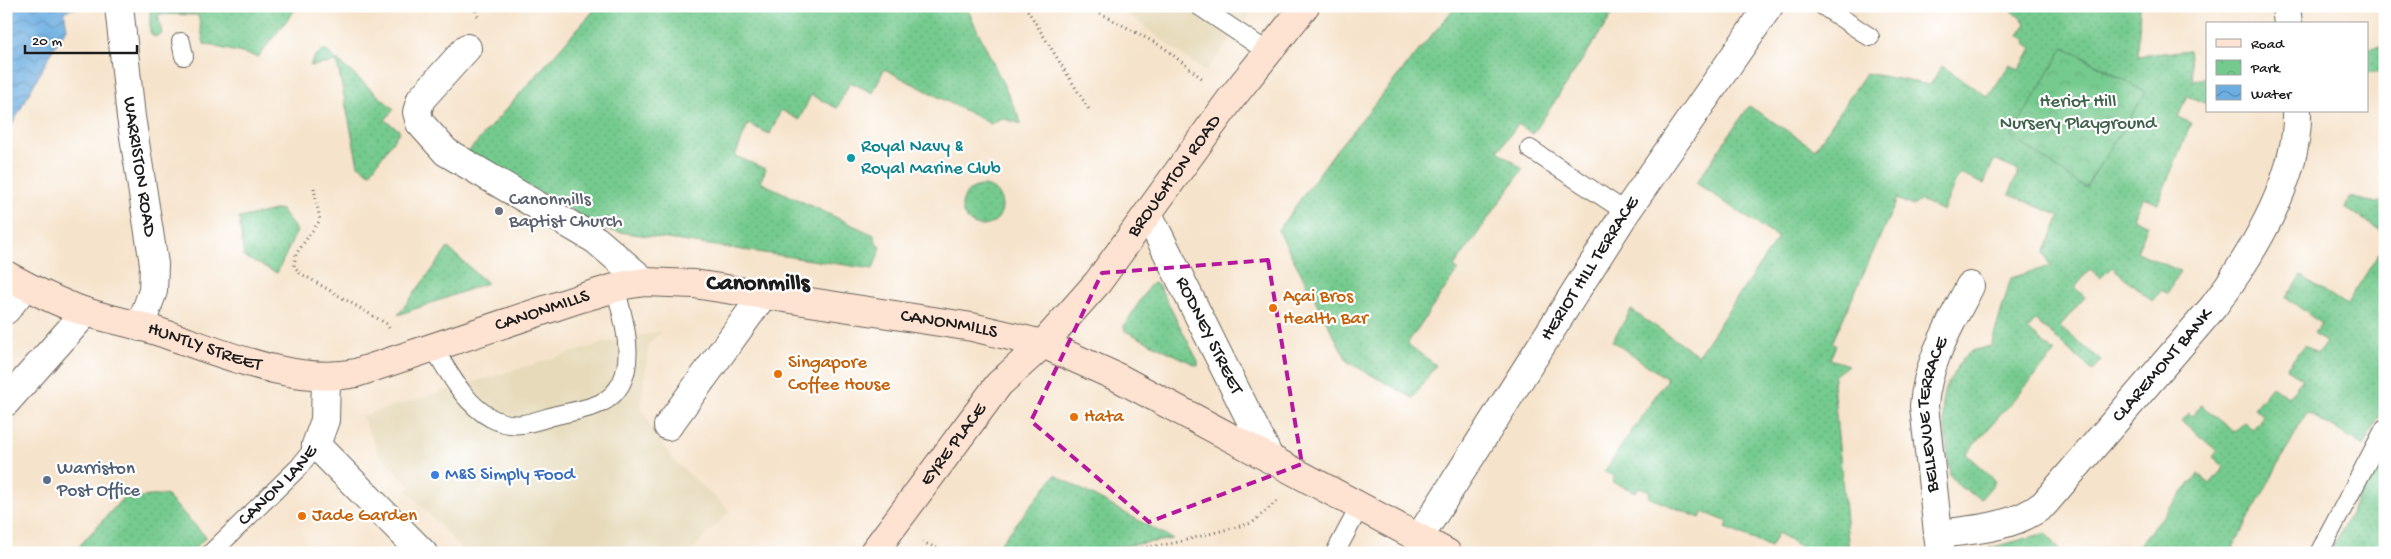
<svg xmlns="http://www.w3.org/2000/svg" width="2391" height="559" viewBox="0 0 2391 559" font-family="'Gochi Hand',sans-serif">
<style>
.built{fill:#e6daba}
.grass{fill:url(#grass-dots);stroke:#487355;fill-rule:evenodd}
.park{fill:url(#park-crowns);stroke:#487355}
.water{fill:url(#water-waves);stroke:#44657e}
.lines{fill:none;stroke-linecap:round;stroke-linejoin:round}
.service-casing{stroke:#686259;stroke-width:20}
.minor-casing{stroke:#686259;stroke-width:30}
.tertiary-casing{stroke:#686259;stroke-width:30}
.secondary-casing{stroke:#686259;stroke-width:30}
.path{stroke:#686259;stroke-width:3;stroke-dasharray:1 4;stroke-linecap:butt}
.service{stroke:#fff;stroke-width:18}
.minor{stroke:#fff;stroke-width:28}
.tertiary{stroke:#fff;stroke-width:28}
.secondary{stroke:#fee3d2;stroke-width:28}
.marked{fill:none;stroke:#b5179e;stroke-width:4;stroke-dasharray:10 6;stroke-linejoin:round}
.culture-dot{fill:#0f9aa8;stroke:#fff;stroke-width:2}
.worship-dot{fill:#6b7280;stroke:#fff;stroke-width:2}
.food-dot{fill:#e8710a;stroke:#fff;stroke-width:2}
.shop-dot{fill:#3f7fe0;stroke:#fff;stroke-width:2}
.service-dot{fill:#5c6f8a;stroke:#fff;stroke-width:2}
.labels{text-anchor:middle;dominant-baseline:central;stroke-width:4.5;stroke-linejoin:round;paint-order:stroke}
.park-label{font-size:19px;fill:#3f624a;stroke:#fff}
.culture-label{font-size:19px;fill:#0d838f;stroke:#fff;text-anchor:start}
.street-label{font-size:19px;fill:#1c1c1c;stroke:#fff}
.worship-label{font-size:19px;fill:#5b616d;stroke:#fff;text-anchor:start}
.food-label{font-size:19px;fill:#c56008;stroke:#fff;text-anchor:start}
.service-label{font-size:19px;fill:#4e5e75;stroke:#fff;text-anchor:start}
.shop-label{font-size:19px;fill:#366cbe;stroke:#fff;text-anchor:start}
.district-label{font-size:24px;font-weight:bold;fill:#1c1c1c;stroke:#fff}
</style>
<defs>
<pattern id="grass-dots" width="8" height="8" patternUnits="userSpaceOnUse" patternTransform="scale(1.25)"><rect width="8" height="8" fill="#74ca8e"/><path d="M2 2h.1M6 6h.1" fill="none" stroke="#64ad7a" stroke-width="1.8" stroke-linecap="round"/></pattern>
<pattern id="park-crowns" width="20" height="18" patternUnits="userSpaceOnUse" patternTransform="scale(1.25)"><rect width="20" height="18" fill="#74ca8e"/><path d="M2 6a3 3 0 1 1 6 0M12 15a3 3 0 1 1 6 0" fill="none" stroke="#64ad7a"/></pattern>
<pattern id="water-waves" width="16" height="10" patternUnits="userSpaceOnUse" patternTransform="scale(1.25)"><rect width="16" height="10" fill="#6caee1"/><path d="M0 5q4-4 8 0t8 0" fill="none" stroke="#588db6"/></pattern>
</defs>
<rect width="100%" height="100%" fill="#fff"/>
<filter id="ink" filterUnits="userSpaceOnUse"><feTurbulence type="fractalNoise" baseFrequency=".02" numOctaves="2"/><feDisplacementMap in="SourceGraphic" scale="10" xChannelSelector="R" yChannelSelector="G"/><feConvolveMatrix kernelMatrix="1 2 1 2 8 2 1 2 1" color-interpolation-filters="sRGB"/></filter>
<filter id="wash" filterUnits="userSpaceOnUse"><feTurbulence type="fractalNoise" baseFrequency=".0096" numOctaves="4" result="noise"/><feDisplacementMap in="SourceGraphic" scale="20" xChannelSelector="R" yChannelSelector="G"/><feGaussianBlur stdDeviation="1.12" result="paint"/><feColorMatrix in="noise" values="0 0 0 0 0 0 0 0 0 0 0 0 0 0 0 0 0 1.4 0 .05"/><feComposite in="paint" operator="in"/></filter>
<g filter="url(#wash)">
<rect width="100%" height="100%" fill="#f6e3cb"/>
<path class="built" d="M1117,6H1257L1205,72Z
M662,331L649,344L641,405L648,422L672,459L730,511L689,553H466L407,491L411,487L380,455L361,416L604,343Z"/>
<path class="grass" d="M150,6H194L204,14L207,6H298L258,57L204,44L198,15L158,14L162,34L154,37L150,32Z
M594,6H682L687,13L698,6H966L1022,124L1001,118L991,124L884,69L873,93L850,82L837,108L811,95L799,120L781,110L770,134L748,124L735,156L766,169L760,182L874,235L877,245L881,247L873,269L606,230L468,152L596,8Z
M1456,6H1618L1533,134L1518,124L1498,151L1523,169L1454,267L1458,270L1407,344L1436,365L1413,398L1348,362L1278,230L1337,149Z
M2007,6H2140L2138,56L2189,50L2193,80L2207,78V104L2187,96L2178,117L2191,123L2158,203L2143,197L2133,218L2148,225L2137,252L2180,271L2167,294L2162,290L2152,301L2112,267L2101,278L2090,269L2075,288L2085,297L2060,326L2101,361L2093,371L2035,320L2028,330L2055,353L1966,454L1996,481L1981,499L1960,487L1950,475L1942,402L1945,388L1963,358L1972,351L1991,346L2011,278L2050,266L2044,253L2060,216L2009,194L2019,171L1994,160L1984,184L1959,174L1943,211L1921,200L1913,206L1897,199L1832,343L1836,345L1830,359L1848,365L1835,375L1833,383L1849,553H1811L1778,533L1770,547L1726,528L1728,522L1703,512L1700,518L1648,497L1650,491L1639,487L1636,492L1612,482L1615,476L1604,472L1667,379L1612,341L1631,310L1698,355L1778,238L1696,183L1749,106L1815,149L1866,73L1930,85L1942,66L1988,97L2010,64L2019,70L2032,48L2025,43L2026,40L2018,35L2026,23ZM2073,51L2146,92L2086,187L2012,136Z
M2385,46V71L2367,73V48Z
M324,49L394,109L385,120L400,131L370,173L358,165L337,62L310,66L314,57Z
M962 206a20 20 0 1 1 40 0a20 20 0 1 1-40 0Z
M2349,197L2376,203L2385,201V233L2345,208Z
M280,209L297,231L277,273L244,257L239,218Z
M2385,244V406L2364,446L2307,412L2230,553H2132L2198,474L2210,484L2224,467L2213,457L2217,451L2182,421L2189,413L2192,416L2201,405L2235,432L2244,422L2253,429L2263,416L2254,408L2272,386L2288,397L2303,379L2286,368L2305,345L2317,354L2326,343L2314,333L2321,324L2286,297L2302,276L2346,305Z
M448,248L487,283L398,315Z
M1154,283L1159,286L1198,361V366L1125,331L1124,326L1150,285Z
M2385,446V553H2330L2380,455Z
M1055,475L1173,539L1076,553H993Z
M166,495L206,537L190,553H73L123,498Z
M2046,533L2062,553H2033L2032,549L1990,553V548Z"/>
<path class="park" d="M2064,47L2146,92L2085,188L2011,136Z"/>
<path class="water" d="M6,6H84L64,11L67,28L52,51L6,136Z"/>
</g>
<g filter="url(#ink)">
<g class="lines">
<defs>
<g id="service">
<path d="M1199,6L1268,52"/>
<path d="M1823,6L1870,37"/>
<path d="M181,42L184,56"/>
<path d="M1530,149L1626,212"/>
<path d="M434,349C450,374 464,403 491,418C514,430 530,423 553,416C568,412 587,410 601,403C643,382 625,322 615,288"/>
<path id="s1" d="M211,553L299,467L316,445"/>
<path d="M1335,553L1360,506"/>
<path d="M2319,553L2385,428"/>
</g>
<g id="minor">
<path id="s2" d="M119,6L131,117L154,264L153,291L140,327"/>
<path d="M2286,6L2288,24"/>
<path d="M467,48L421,99L417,112L420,123L446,152L596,240L645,282"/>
<path id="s3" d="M1148,214L1270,459"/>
<path d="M326,377L325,420L316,445L423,553"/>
<path d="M668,426L764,294"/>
<path id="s4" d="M1938,534C1973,530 2016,527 2044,504L2214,306C2252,254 2299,179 2297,111"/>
<path id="s5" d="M1419,538L1626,212L1769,6"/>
<path id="s6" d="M1940,551L1924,406C1927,362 1950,325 1970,286"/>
</g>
<path id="tertiary" d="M6,310L25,286
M6,402L86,312"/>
<g id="secondary">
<path id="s7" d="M6,275C32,289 58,303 86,312C108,319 131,323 153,330C213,349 291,386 356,373L581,298L625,285L645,282L694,284L972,327L1043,344L1119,378L1447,553"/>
<path id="s8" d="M873,553L999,384L1043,344L1098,282L1230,100L1305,6"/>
</g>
</defs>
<use href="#service" class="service-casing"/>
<use href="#minor" class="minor-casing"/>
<use href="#tertiary" class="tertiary-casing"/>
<use href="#secondary" class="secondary-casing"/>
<path class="path" d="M474,6L478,17
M1025,6L1090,111
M1087,6L1163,47L1204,80
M314,188L320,220L296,254L294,266L300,273L387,324L389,328
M922,542L948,553
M1107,553L1174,543L1252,523L1277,501"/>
<use href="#service" class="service"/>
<use href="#minor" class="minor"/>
<use href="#tertiary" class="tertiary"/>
<use href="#secondary" class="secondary"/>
</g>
</g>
<path class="marked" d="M1268,260L1302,464L1149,522L1031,421L1102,273Z"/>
<circle class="culture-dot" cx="851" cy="158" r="5"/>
<circle class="worship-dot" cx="499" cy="211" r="5"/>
<g class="food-dot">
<circle cx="1273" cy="308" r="5"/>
<circle cx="778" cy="374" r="5"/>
<circle cx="1074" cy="417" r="5"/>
<circle cx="302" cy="516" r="5"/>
</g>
<circle class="shop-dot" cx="435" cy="475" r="5"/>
<circle class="service-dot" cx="47" cy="480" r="5"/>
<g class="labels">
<g class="park-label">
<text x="2078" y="102">Heriot Hill<tspan x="2078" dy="22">Nursery Playground</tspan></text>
</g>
<g class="culture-label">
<text x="861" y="147">Royal Navy &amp;<tspan x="861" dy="22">Royal Marine Club</tspan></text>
</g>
<g class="street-label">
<text stroke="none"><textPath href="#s2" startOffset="162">WARRISTON ROAD</textPath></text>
<text stroke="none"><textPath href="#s8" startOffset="484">BROUGHTON ROAD</textPath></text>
<text stroke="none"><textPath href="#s5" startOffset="319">HERIOT HILL TERRACE</textPath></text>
<text stroke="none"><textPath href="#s7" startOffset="564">CANONMILLS</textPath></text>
<text stroke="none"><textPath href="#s7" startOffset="978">CANONMILLS</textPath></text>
<text stroke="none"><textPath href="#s3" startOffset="136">RODNEY STREET</textPath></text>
<text stroke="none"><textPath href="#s7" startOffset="212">HUNTLY STREET</textPath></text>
<text stroke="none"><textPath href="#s4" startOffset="294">CLAREMONT BANK</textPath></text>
<text stroke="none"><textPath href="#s6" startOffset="138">BELLEVUE TERRACE</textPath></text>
<text stroke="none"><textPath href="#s8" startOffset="135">EYRE PLACE</textPath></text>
<text stroke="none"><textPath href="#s1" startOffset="95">CANON LANE</textPath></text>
</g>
<g class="worship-label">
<text x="509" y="200">Canonmills<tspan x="509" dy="22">Baptist Church</tspan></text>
</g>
<g class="food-label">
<text x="1283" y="297">Açai Bros<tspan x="1283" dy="22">Health Bar</tspan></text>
<text x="788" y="363">Singapore<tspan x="788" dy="22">Coffee House</tspan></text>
<text x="1084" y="417">Hata</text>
<text x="312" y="516">Jade Garden</text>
</g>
<g class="service-label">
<text x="57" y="469">Warriston<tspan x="57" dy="22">Post Office</tspan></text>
</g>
<g class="shop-label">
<text x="445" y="475">M&amp;S Simply Food</text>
</g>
<g class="district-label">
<text x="758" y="284">Canonmills</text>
</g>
</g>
<rect width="2391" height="559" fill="none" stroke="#fff" stroke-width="25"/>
<rect x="2206" y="22" width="162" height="90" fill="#ffffff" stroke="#a4a4a4"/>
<rect x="2216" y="39" width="25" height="8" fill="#fee3d2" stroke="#a4a4a4"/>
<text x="2251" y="48" font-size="15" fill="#1c1c1c">Road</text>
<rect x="2216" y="60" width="25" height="15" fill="url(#park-crowns)" stroke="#a4a4a4"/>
<text x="2251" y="72" font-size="15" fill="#1c1c1c">Park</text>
<rect x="2216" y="85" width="25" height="15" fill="url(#water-waves)" stroke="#a4a4a4"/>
<text x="2251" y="98" font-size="15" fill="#1c1c1c">Water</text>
<path d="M25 45v8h112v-8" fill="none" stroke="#1c1c1c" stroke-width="2.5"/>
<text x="32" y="45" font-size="15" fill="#1c1c1c" stroke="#ffffff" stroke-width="4" paint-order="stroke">20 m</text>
</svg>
